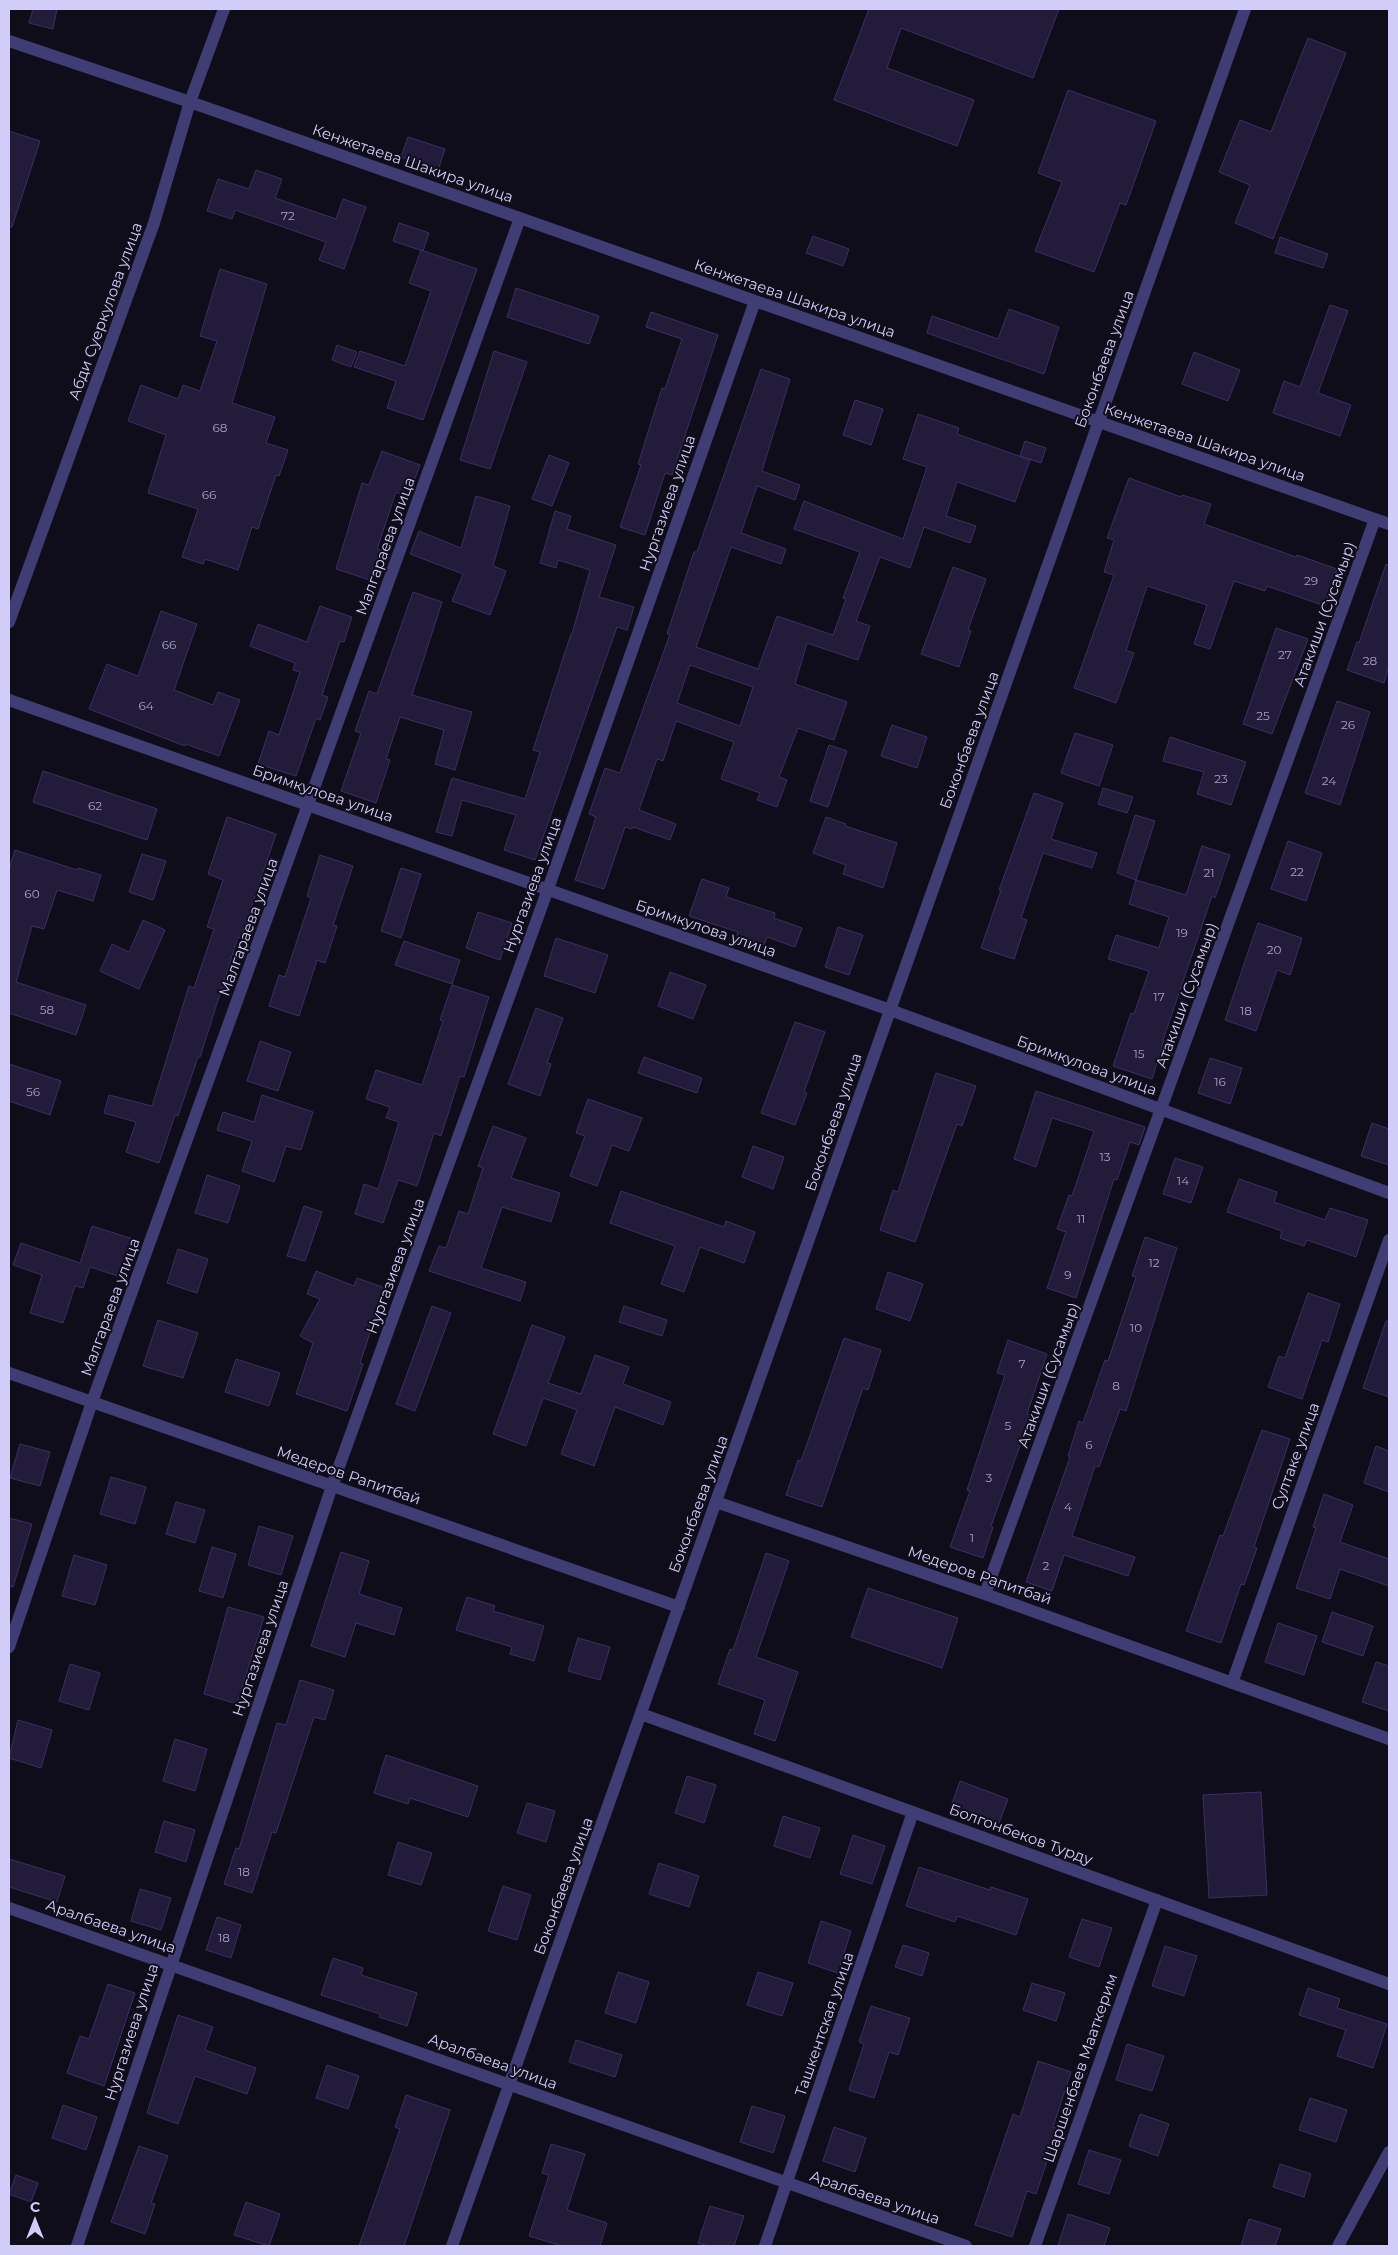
<svg xmlns="http://www.w3.org/2000/svg" width="1398" height="2255" viewBox="0 0 1398 2255" font-family="Montserrat,sans-serif">
<style>
.building{fill:#221b39;stroke:#3b2f63;fill-rule:evenodd}
.lines{fill:none;stroke-linecap:round;stroke-linejoin:round}
.minor{stroke:#403d75;stroke-width:12}
.labels{text-anchor:middle;dominant-baseline:central;stroke-width:4;stroke-linejoin:round;paint-order:stroke}
.number-label{font-size:12px;fill:#a6a0c9}
.street-label{font-size:15px;fill:#d2ccf9;stroke:#100d1b}
</style>
<rect width="100%" height="100%" fill="#100d1b"/>
<path class="building" d="M33,9H57L53,29L29,23Z
M869,9H1059L1033,78L901,28L887,68L974,100L957,146L834,100Z
M1308,38L1346,53L1273,239L1235,223L1250,185L1219,172L1240,120L1271,132Z
M1068,90L1156,121L1126,205L1120,203L1094,272L1035,251L1062,182L1038,173Z
M9,131L40,141L12,227H9Z
M408,137L445,149L438,170L401,157Z
M256,170L282,179L275,198L336,219L343,199L366,207L344,269L319,260L326,242L235,210L232,219L207,211L218,179L249,189Z
M399,223L429,233L423,251L393,241Z
M813,236L849,249L843,266L806,253Z
M1280,237L1328,254L1323,268L1275,253Z
M421,250L477,269L423,420L387,408L396,381L354,367L360,351L405,366L431,291L409,283Z
M220,269L267,284L232,403L275,417L266,443L288,450L279,476L276,475L258,529L252,527L238,570L205,559L203,564L182,557L198,509L148,493L166,435L128,421L141,385L178,399L183,385L200,391L217,341L200,336Z
M516,288L599,316L589,344L507,317Z
M1330,305L1348,311L1318,393L1351,405L1340,436L1273,413L1284,381L1300,387Z
M1009,309L1059,327L1044,374L927,333L932,316L998,339Z
M651,312L718,335L672,475L665,473L645,535L620,527L641,465L638,464L655,410L662,388L665,389L682,339L646,327Z
M337,345L357,352L351,367L332,360Z
M494,351L527,362L490,469L460,460Z
M1194,352L1240,370L1228,401L1182,384Z
M761,369L790,379L762,471L800,485L795,500L757,486L741,533L786,549L781,564L731,547L696,647L758,669L777,616L833,635L846,599L843,598L860,552L794,529L804,501L903,539L927,467L903,459L918,414L959,428L957,434L1030,460L1015,502L957,482L946,516L976,526L970,543L924,527L910,568L880,557L856,621L870,626L858,660L807,643L795,684L847,702L834,740L798,728L779,777L787,780L777,807L757,800L760,793L721,779L734,742L676,721L663,761L657,759L639,810L676,824L670,840L633,827L632,829L625,827L604,889L575,880L596,817L589,814L605,768L620,773L670,634H667L694,552H697ZM690,665L753,687L740,726L677,703Z
M855,400L883,409L871,445L843,435Z
M1025,441L1046,448L1041,463L1020,456Z
M382,451L420,465L408,497L396,492L377,549L380,550L370,580L336,569L362,483L369,485Z
M549,455L569,463L552,506L532,499Z
M1129,478L1181,497L1182,495L1211,504L1204,524L1296,557L1297,555L1337,569L1325,606L1267,586L1265,591L1234,581L1210,649L1194,644L1207,605L1147,586L1126,650L1134,653L1116,703L1074,688L1114,575L1104,572L1114,540L1107,538Z
M476,496L510,506L493,566L506,571L490,615L452,601L463,574L410,554L419,531L461,548Z
M555,511L571,516L567,529L616,545L599,597L634,607L627,630L617,627L535,860L504,850L516,815L462,800L452,836L436,832L452,778L525,799L540,752L533,750L571,634H572L590,570L558,560L556,568L540,563Z
M1386,564L1389,565V666L1384,683L1347,670L1357,642L1359,643Z
M953,567L986,579L968,630L971,631L959,667L921,654Z
M413,592L442,602L412,695L472,712L455,770L435,764L444,730L400,717L386,759L390,760L376,803L341,791L361,733L355,731L369,691L377,694Z
M320,606L352,617L344,642L340,641L322,695L328,697L320,720L316,718L296,776L258,764L269,731L279,735L300,672L293,670L295,663L250,646L258,624L307,642Z
M161,611L197,624L174,690L213,705L218,692L240,700L219,756L186,744L185,746L89,709L107,664L138,676Z
M1276,628L1308,639L1272,734L1243,724Z
M1337,701L1370,712L1340,805L1305,793Z
M892,725L927,737L917,768L881,756Z
M1075,733L1113,745L1099,786L1061,773Z
M1170,737L1246,762L1231,805L1197,794L1204,772L1163,761Z
M829,745L847,751L828,807L810,801Z
M43,771L157,809L147,840L33,802Z
M1103,788L1133,797L1127,813L1098,804Z
M1034,793L1063,803L1051,839L1097,853L1092,868L1043,853L1021,918L1027,920L1014,959L981,948L1001,890H999Z
M1135,815L1155,821L1136,880L1117,873Z
M227,817L276,834L241,938L238,937L200,1057H198L178,1116L175,1115L159,1163L126,1152L136,1122L104,1113L109,1095L152,1106L189,986L194,988L214,929L207,927L223,880L208,874Z
M826,817L846,824L845,826L897,843L883,888L843,874L846,865L813,853Z
M1288,841L1322,853L1306,901L1271,889Z
M1202,846L1230,855L1215,898L1212,896L1163,1040H1164L1152,1079L1113,1066L1131,1013L1134,1014L1149,971L1108,959L1116,935L1159,948L1169,917L1129,904L1136,880L1186,895Z
M15,850L77,870L78,868L101,875L93,901L57,890L44,929L32,926L16,982L86,1005L76,1035L9,1013V869Z
M142,854L166,861L153,900L129,892Z
M320,855L353,866L333,925L337,926L325,963L317,960L299,1016L269,1006L279,975L285,977L311,898L307,896Z
M401,868L421,874L401,938L381,931Z
M702,879L729,888L726,897L775,913L774,918L802,928L795,947L767,937L764,945L737,936L738,932L689,916Z
M478,912L512,923L500,960L466,948Z
M143,920L165,930L139,989L100,971L112,944L129,952Z
M1258,923L1302,938L1290,975L1277,970L1256,1031L1225,1020Z
M838,927L863,935L849,975L825,967Z
M556,938L608,955L595,993L544,976Z
M404,941L460,960L452,984L395,965Z
M670,972L706,985L693,1019L658,1006Z
M452,985L489,997L464,1077L460,1076L441,1136L434,1133L417,1186L398,1180L383,1223L355,1214L364,1184L378,1189L399,1122L386,1118L390,1107L366,1099L376,1070L422,1085L443,1021L440,1020Z
M536,1008L563,1018L547,1063L551,1064L540,1096L508,1084Z
M795,1022L825,1032L804,1092L807,1093L795,1125L761,1113Z
M260,1041L291,1052L278,1091L247,1081Z
M644,1057L702,1078L697,1093L638,1073Z
M1210,1058L1242,1068L1230,1104L1198,1093Z
M9,1064L61,1081L50,1115L9,1101Z
M936,1073L976,1086L962,1126L957,1124L915,1242L880,1230L893,1190L898,1192Z
M1036,1091L1145,1127L1139,1145L1130,1142L1117,1180L1114,1179L1076,1298L1047,1288L1066,1232L1057,1229L1069,1195L1072,1196L1094,1131L1052,1118L1036,1167L1014,1159Z
M262,1095L313,1112L301,1150L286,1146L274,1182L242,1171L252,1141L217,1130L223,1112L254,1122Z
M588,1099L642,1118L629,1151L612,1145L597,1186L570,1176L585,1136L576,1133Z
M1372,1123L1389,1129V1165L1361,1156Z
M493,1126L526,1138L511,1178L560,1193L551,1222L502,1207L481,1268L526,1282L520,1301L429,1271L439,1246L446,1248L459,1211L468,1214L483,1168L478,1166Z
M753,1146L784,1157L773,1189L742,1177Z
M1175,1158L1203,1167L1191,1203L1163,1194Z
M207,1175L240,1186L228,1223L195,1213Z
M1239,1179L1277,1192L1274,1202L1325,1220L1330,1208L1368,1220L1356,1257L1307,1240L1304,1246L1280,1238L1282,1231L1227,1212Z
M621,1191L724,1227L726,1221L755,1232L744,1263L700,1247L684,1292L661,1284L675,1246L610,1223Z
M304,1206L322,1212L305,1261L287,1256Z
M92,1226L136,1240L124,1278L90,1267L83,1288L75,1286L63,1323L30,1313L42,1275L13,1265L21,1243L80,1263Z
M1145,1237L1177,1248L1126,1411L1120,1409L1099,1467L1095,1466L1072,1536L1135,1557L1128,1576L1064,1555L1052,1591L1026,1582L1070,1457L1068,1456L1079,1421L1083,1423L1105,1360L1108,1361L1136,1277L1132,1276Z
M178,1249L208,1259L197,1293L167,1283Z
M316,1271L354,1286L357,1278L385,1288L360,1363L363,1364L347,1411L296,1394L313,1343L300,1336L320,1299L307,1294Z
M888,1272L923,1284L910,1321L876,1309Z
M1308,1293L1340,1304L1328,1342L1322,1340L1302,1399L1268,1387L1279,1356L1285,1358Z
M432,1306L451,1313L415,1411L396,1404Z
M624,1306L667,1320L662,1336L619,1322Z
M158,1320L198,1333L183,1378L143,1366Z
M1386,1321H1389V1397L1363,1388Z
M532,1325L565,1337L548,1383L581,1394L595,1355L629,1367L623,1384L671,1402L663,1425L615,1407L594,1466L561,1454L577,1410L543,1398L526,1446L493,1434Z
M844,1338L881,1350L868,1390L863,1388L822,1507L786,1495L798,1460L801,1461Z
M1008,1340L1047,1354L1027,1414L1031,1415L991,1526L993,1527L983,1558L950,1547L970,1491L967,1490L1005,1375L997,1373Z
M236,1359L280,1373L269,1406L225,1392Z
M1262,1430L1290,1439L1254,1547L1257,1548L1244,1585L1241,1584L1221,1643L1186,1631L1220,1535L1223,1536Z
M20,1444L50,1452L40,1486L10,1478Z
M1376,1446L1389,1451V1492L1364,1483Z
M111,1477L146,1487L135,1524L100,1514Z
M1324,1494L1353,1505L1340,1542L1389,1559V1586L1340,1569L1330,1599L1296,1588L1316,1528L1313,1527Z
M176,1502L205,1510L195,1543L166,1534Z
M9,1518L32,1524L13,1587L9,1586Z
M259,1526L293,1536L281,1575L248,1565Z
M212,1547L236,1554L223,1598L199,1591Z
M341,1552L369,1561L359,1594L402,1608L394,1635L356,1623L345,1657L311,1646Z
M766,1553L789,1561L756,1657L798,1672L775,1741L754,1734L765,1700L718,1684L730,1649L733,1650Z
M74,1555L107,1565L95,1605L62,1596Z
M868,1588L958,1618L942,1668L851,1637Z
M467,1597L495,1606L493,1611L544,1626L534,1661L510,1654L512,1647L456,1630Z
M228,1607L264,1617L237,1704L204,1694Z
M1332,1612L1373,1626L1363,1656L1322,1642Z
M1278,1623L1317,1636L1304,1675L1265,1662Z
M578,1638L610,1647L600,1680L568,1671Z
M1376,1662L1389,1666V1711L1362,1702Z
M70,1664L100,1673L89,1710L59,1701Z
M300,1680L334,1690L325,1720L314,1717L276,1833L272,1832L252,1893L224,1884L236,1848L239,1849L277,1723L286,1725Z
M18,1720L52,1730L41,1768L9,1758Z
M175,1739L207,1749L195,1791L163,1781Z
M386,1755L478,1786L468,1817L410,1798L408,1804L374,1793Z
M687,1776L716,1785L704,1823L675,1813Z
M960,1781L1008,1799L999,1823L951,1806Z
M1261,1792L1267,1895L1209,1898L1203,1795Z
M527,1803L555,1811L546,1842L517,1833Z
M783,1816L820,1828L810,1858L774,1846Z
M164,1821L195,1830L186,1862L155,1852Z
M853,1835L885,1846L872,1884L840,1874Z
M398,1842L432,1853L421,1885L388,1875Z
M9,1859L65,1876L57,1902L9,1887Z
M659,1863L699,1876L689,1907L649,1894Z
M919,1867L990,1890L991,1887L1028,1899L1016,1935L957,1916L955,1922L906,1906Z
M503,1886L531,1895L517,1940L488,1931Z
M140,1889L171,1898L161,1930L131,1921Z
M217,1917L241,1925L231,1958L206,1950Z
M1082,1919L1112,1928L1099,1967L1069,1957Z
M821,1921L851,1931L838,1973L808,1963Z
M903,1945L929,1953L922,1976L895,1967Z
M1165,1946L1197,1956L1184,1996L1152,1986Z
M333,1958L363,1968L361,1975L417,1993L407,2026L379,2017L380,2014L321,1995Z
M618,1972L649,1982L636,2023L605,2013Z
M758,1972L793,1983L782,2016L747,2005Z
M1032,1983L1065,1993L1056,2021L1023,2010Z
M108,1984L135,1993L104,2086L67,2073L80,2036L89,2039Z
M1308,1988L1340,1999L1337,2008L1387,2024L1373,2068L1337,2056L1346,2030L1299,2015Z
M871,2006L910,2018L898,2055L889,2052L874,2098L849,2090L864,2044L859,2042Z
M178,2015L213,2027L205,2050L256,2068L247,2094L195,2076L178,2124L147,2113Z
M576,2040L622,2055L615,2077L569,2062Z
M1127,2044L1164,2056L1152,2091L1116,2080Z
M1038,2061L1071,2072L1053,2127L1058,2129L1036,2194L1027,2191L1012,2237L975,2225L1013,2114L1020,2117Z
M327,2065L359,2076L348,2109L316,2098Z
M406,2095L450,2110L404,2246H359L400,2129L395,2127Z
M1310,2098L1347,2110L1336,2142L1299,2130Z
M63,2105L97,2117L86,2150L52,2138Z
M752,2106L785,2116L773,2153L740,2142Z
M1140,2114L1169,2124L1158,2156L1129,2146Z
M834,2127L866,2138L855,2172L823,2161Z
M551,2144L585,2154L567,2210L607,2223L600,2246H562L529,2236L549,2175L542,2173Z
M139,2146L168,2156L151,2203L155,2204L145,2234L111,2222Z
M1089,2150L1121,2160L1109,2194L1078,2184Z
M1280,2164L1311,2174L1304,2197L1273,2187Z
M16,2175L38,2183L31,2202L9,2194Z
M246,2202L280,2214L269,2246L234,2235Z
M710,2206L744,2216L734,2246H709L698,2243Z
M1068,2214L1110,2228L1104,2246H1058Z
M1249,2219L1281,2229L1275,2246H1241Z"/>
<g class="lines">
<path class="minor" d="M9,41L190,102L1389,524
M9,622L154,223L190,102L224,9
M9,700L890,1010L1389,1193
M9,1373L679,1607
M716,1502L985,1594L1389,1739
M985,1594L1375,519
M9,1647L92,1402L520,218
M1232,1683L1389,1240
M641,1714L1389,1984
M9,1908L966,2246
M77,2246L332,1486L548,889L755,301
M452,2246L1245,9
M765,2246L913,1812
M1035,2246L1157,1900
M1338,2246L1389,2152"/>
</g>
<g class="labels">
<g class="number-label">
<text x="288" y="215">72</text>
<text x="220" y="427">68</text>
<text x="209" y="494">66</text>
<text x="1311" y="580">29</text>
<text x="169" y="644">66</text>
<text x="1285" y="654">27</text>
<text x="1370" y="660">28</text>
<text x="146" y="705">64</text>
<text x="1263" y="715">25</text>
<text x="1348" y="724">26</text>
<text x="1221" y="778">23</text>
<text x="1329" y="780">24</text>
<text x="95" y="805">62</text>
<text x="1297" y="871">22</text>
<text x="1209" y="872">21</text>
<text x="32" y="893">60</text>
<text x="1182" y="932">19</text>
<text x="1274" y="949">20</text>
<text x="1159" y="996">17</text>
<text x="47" y="1009">58</text>
<text x="1246" y="1010">18</text>
<text x="1139" y="1053">15</text>
<text x="1220" y="1081">16</text>
<text x="33" y="1091">56</text>
<text x="1105" y="1156">13</text>
<text x="1183" y="1180">14</text>
<text x="1081" y="1218">11</text>
<text x="1154" y="1262">12</text>
<text x="1068" y="1274">9</text>
<text x="1136" y="1327">10</text>
<text x="1022" y="1363">7</text>
<text x="1116" y="1385">8</text>
<text x="1008" y="1425">5</text>
<text x="1089" y="1444">6</text>
<text x="989" y="1477">3</text>
<text x="1068" y="1506">4</text>
<text x="972" y="1537">1</text>
<text x="1046" y="1565">2</text>
<text x="244" y="1871">18</text>
<text x="224" y="1937">18</text>
</g>
<g class="street-label">
<text transform="translate(413 163) rotate(19)">Кенжетаева Шакира улица</text>
<text transform="translate(795 298) rotate(19)">Кенжетаева Шакира улица</text>
<text transform="translate(105 311) rotate(-70)">Абди Суеркулова улица</text>
<text transform="translate(1104 359) rotate(-70)">Боконбаева улица</text>
<text transform="translate(1205 442) rotate(19)">Кенжетаева Шакира улица</text>
<text transform="translate(667 503) rotate(-71)">Нургазиева улица</text>
<text transform="translate(385 546) rotate(-70)">Малгараева улица</text>
<text transform="translate(1324 614) rotate(-70)">Атакиши (Сусамыр)</text>
<text transform="translate(969 740) rotate(-70)">Боконбаева улица</text>
<text transform="translate(323 793) rotate(19)">Бримкулова улица</text>
<text transform="translate(532 885) rotate(-70)">Нургазиева улица</text>
<text transform="translate(248 927) rotate(-70)">Малгараева улица</text>
<text transform="translate(706 928) rotate(19)">Бримкулова улица</text>
<text transform="translate(1186 995) rotate(-70)">Атакиши (Сусамыр)</text>
<text transform="translate(1087 1065) rotate(20)">Бримкулова улица</text>
<text transform="translate(833 1122) rotate(-71)">Боконбаева улица</text>
<text transform="translate(395 1266) rotate(-70)">Нургазиева улица</text>
<text transform="translate(110 1307) rotate(-70)">Малгараева улица</text>
<text transform="translate(1048 1375) rotate(-70)">Атакиши (Сусамыр)</text>
<text transform="translate(1295 1456) rotate(-70)">Султаке улица</text>
<text transform="translate(349 1475) rotate(19)">Медеров Рапитбай</text>
<text transform="translate(698 1504) rotate(-70)">Боконбаева улица</text>
<text transform="translate(980 1575) rotate(19)">Медеров Рапитбай</text>
<text transform="translate(260 1648) rotate(-71)">Нургазиева улица</text>
<text transform="translate(1021 1834) rotate(20)">Болгонбеков Турду</text>
<text transform="translate(563 1886) rotate(-70)">Боконбаева улица</text>
<text transform="translate(111 1926) rotate(19)">Аралбаева улица</text>
<text transform="translate(824 2024) rotate(-71)">Ташкентская улица</text>
<text transform="translate(131 2032) rotate(-72)">Нургазиева улица</text>
<text transform="translate(493 2061) rotate(20)">Аралбаева улица</text>
<text transform="translate(1080 2068) rotate(-71)">Шаршенбаев Мааткерим</text>
<text transform="translate(875 2197) rotate(19)">Аралбаева улица</text>
</g>
</g>
<rect width="1398" height="2255" fill="none" stroke="#d2ccf9" stroke-width="20"/>
<g transform="translate(35 2220)" stroke="#100d1b" stroke-width="4" paint-order="stroke">
<path d="M0-4L9 19L0 12L-9 19Z" fill="#d2ccf9"/>
<text y="-8" font-size="14" font-weight="bold" text-anchor="middle" fill="#d2ccf9">С</text>
</g>
</svg>
